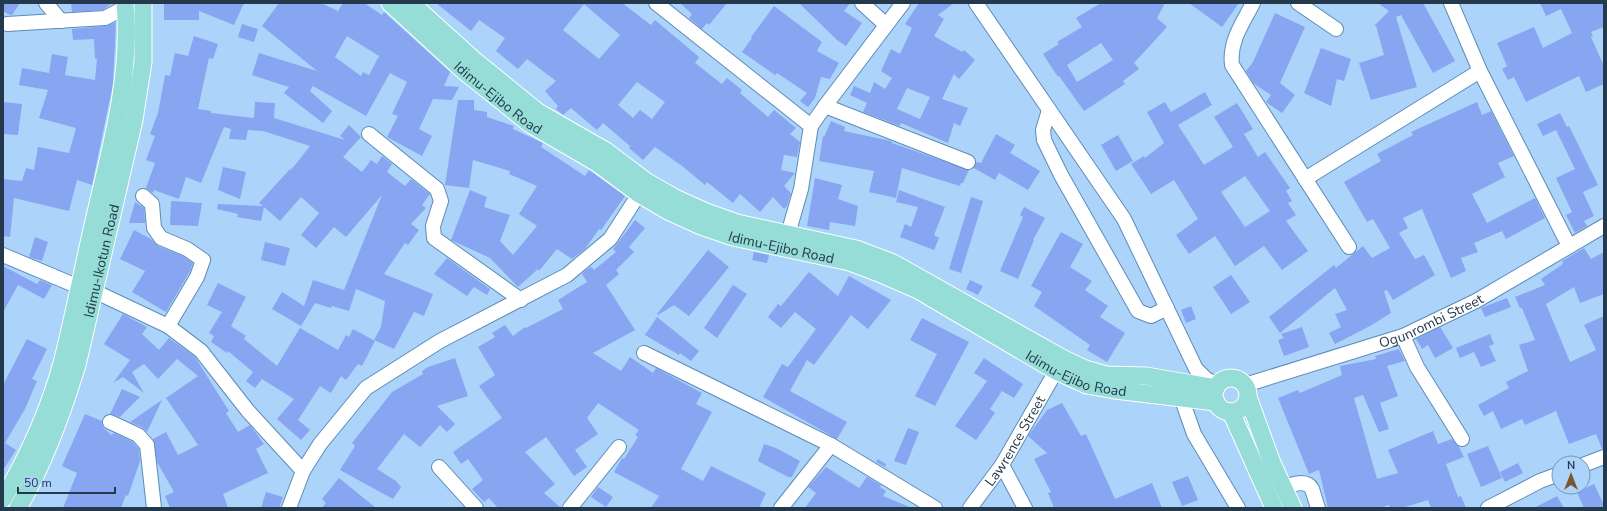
<svg xmlns="http://www.w3.org/2000/svg" width="1607" height="511" viewBox="0 0 1607 511" font-family="'Nunito Sans',sans-serif">
<style>
.building{fill:#87a5f0;fill-rule:evenodd}
.lines{fill:none;stroke-linecap:round;stroke-linejoin:round}
.minor-casing{stroke:#5b8cb8;stroke-width:16}
.major-casing{stroke:#fff;stroke-width:19}
.minor{stroke:#fff;stroke-width:14}
.major{stroke:#96ddd7;stroke-width:17}
.labels{text-anchor:middle;dominant-baseline:central;stroke-width:3;stroke-linejoin:round;paint-order:stroke}
.street-label{font-size:14px;fill:#25394c;stroke:#acd4fa}
</style>
<rect width="100%" height="100%" fill="#acd4fa"/>
<path class="building" d="M3,3H20L12,15H10L3,11Z
M71,3H112L103,10L72,12Z
M164,3H244L234,25L199,11V20H164Z
M279,3H321L338,11L343,3H364L382,15L384,12L450,72L444,86L459,87L452,100L433,99L419,129L432,136L422,156L387,137L398,116L392,114L407,82L390,73L366,116L313,86L310,91L332,111L323,123L284,93L289,87L252,75L259,53L317,71L262,26ZM347,36L379,56L369,75L363,72L361,76L335,57Z
M436,3H622L651,25L655,20L699,57L695,63L722,84L727,78L742,90L740,93L768,117L774,110L796,128L790,134L800,142L797,157L784,155L781,170L795,173L784,186L791,193L787,206L784,209L773,197L760,212L740,194L733,203L707,182L705,185L682,166L655,147L643,160L629,148L630,146L603,123L597,130L571,108L563,115L556,109L558,106L545,91L556,81L527,59L518,69L496,51L505,38L479,20L471,31ZM584,4L620,35L599,59L563,30ZM637,82L665,102L652,119L640,110L633,118L618,105Z
M680,3H727L709,25L707,23L702,29L689,18L692,14Z
M799,3H850L844,11L862,23L846,46L837,40Z
M919,3H954L938,15L944,19L934,36L962,52L964,50L975,60L959,79L954,74L942,99L968,108L960,126L954,123L948,143L901,123L900,126L863,112L867,103L850,95L854,86L870,93L874,82L885,89L892,78L881,71L891,49L900,54L912,28L905,24ZM907,88L930,97L920,119L897,109Z
M1101,3H1165L1157,18L1167,27L1134,63L1139,69L1123,81L1125,84L1084,111L1059,76L1058,77L1043,54L1059,44L1057,42L1082,27L1076,18ZM1101,43L1113,60L1077,82L1067,65Z
M1189,3H1239L1222,27Z
M1378,3H1423L1455,61L1433,73L1401,15L1396,17L1417,87L1371,100L1359,63L1384,55L1376,26H1374L1389,11Z
M1540,3H1604V27L1591,32L1593,36L1591,37L1604,66V84L1586,92L1579,76L1526,102L1514,77L1508,80L1502,69L1507,66L1497,43L1534,27L1543,48L1572,33L1561,9L1546,16Z
M774,6L822,42L817,51L839,63L830,79L821,77L815,98L808,107L800,101L807,93L777,73L775,75L742,52L752,38L751,37Z
M1275,13L1305,27L1280,83L1295,95L1282,113L1266,102L1271,95L1253,83L1246,71L1253,62Z
M116,22L113,84L92,185L77,180L69,211L14,198L10,237L3,236V179L22,181L26,168L34,170L38,147L69,153L76,128L39,118L48,90L19,85L22,68L49,73L52,54L68,57L65,75L95,80L97,59H95L94,39L73,40L72,29L106,26Z
M242,24L258,29L254,42L238,37Z
M194,36L218,44L213,59L209,58L198,109L211,111V113L254,118L255,102L275,103L274,118L345,140L340,136L349,125L361,137L343,157L362,172L371,160L377,164L382,156L392,164L387,172L405,186L411,179L430,194L422,205L426,208L411,224L419,230L408,245L405,243L384,274L433,294L424,316L414,312L394,349L374,340L381,327L385,301L356,289L349,311L332,306L331,308L315,303L301,326L272,309L282,292L304,306L313,280L344,290L382,195L346,237L334,227L316,248L301,235L319,213L301,197L280,221L264,207L261,221L237,217L238,214L217,209L218,204L263,206L259,203L290,169L291,170L310,146L263,131L248,130L246,140L229,139L231,129L224,127L201,183L186,177L179,199L154,190L153,193L146,188L155,163L146,160L155,136L150,134L158,113L165,75L170,76L175,53L188,56Z
M1321,48L1351,59L1344,81L1337,79L1331,106L1304,93Z
M1205,92L1212,105L1178,125L1204,165L1233,147L1214,117L1237,103L1253,129L1244,134L1258,157L1265,152L1290,188L1286,191L1292,201L1288,203L1296,215L1286,221L1308,251L1282,270L1264,246L1235,266L1215,236L1189,254L1176,235L1198,219L1174,180L1151,194L1131,164L1144,156L1145,158L1164,143L1147,112L1165,102L1171,112ZM1245,176L1270,211L1245,227L1221,192Z
M458,100H474V110L487,112V117L514,126L513,129L543,143L541,147L585,176L589,170L625,196L601,230L599,229L585,249L572,259L557,249L539,271L538,269L518,287L490,258L451,240L470,190L487,197L484,207L510,215L500,241L513,255L537,226L519,214L537,186L509,174L510,171L473,160L469,188L445,185Z
M3,102L22,104L18,135L3,134Z
M1477,102L1482,115L1491,111L1514,156L1498,163L1505,177L1472,194L1487,223L1535,198L1545,218L1506,239L1502,231L1474,243L1478,252L1461,258L1466,271L1451,278L1422,209L1403,218L1408,228L1399,233L1415,259L1424,255L1435,275L1393,300L1387,290L1384,291L1391,313L1370,326L1335,344L1329,333L1341,327L1335,314L1347,310L1335,288L1280,333L1269,317L1334,265L1336,268L1363,246L1372,258L1390,248L1373,219L1367,222L1344,182L1381,161L1377,154L1413,135L1411,132Z
M1560,113L1567,127L1569,126L1598,185L1583,192L1594,216L1584,221L1587,226L1575,233L1566,215L1572,212L1556,178L1575,169L1556,130L1543,136L1537,124Z
M831,121L845,127L844,131L891,141L892,143L969,170L963,183H961L960,186L902,168L896,198L869,192L874,171L819,161L823,136L824,137Z
M996,134L1015,145L1010,153L1040,171L1028,190L999,173L995,180L974,168L976,162L981,163Z
M1118,135L1133,161L1116,171L1101,145Z
M223,167L246,172L240,199L218,190Z
M815,178L842,185L838,199L858,206L855,226L830,222L829,230L807,226Z
M899,190L945,207L934,235L939,238L934,250L900,237L905,224L911,227L918,207L896,202Z
M971,197L983,201L961,273L949,269Z
M171,201L202,203L198,226L170,225Z
M135,202L144,208L145,223H129Z
M1024,207L1045,218L1033,240H1034L1018,279L1000,271L1023,217L1020,215Z
M635,220L645,228L629,247L634,252L616,270L619,274L606,285L635,330L593,353L621,371L630,357L653,373L656,368L702,393L696,404L712,412L681,469L703,481L711,466L766,493L759,508H651L659,496L614,472L622,458L624,459L638,437L635,435L639,430L598,403L587,418L598,434L575,450L587,467L574,476L546,437L525,452L555,484L544,493L561,508H498L489,498L484,502L472,489L483,480L468,459L461,464L453,452L502,418L479,386L495,375L478,347L495,337L492,333L505,325L513,336L525,327L526,328L563,309L558,300L587,282L582,274L586,270L591,267L594,270L616,252L613,249Z
M134,230L151,239L158,246L183,256L193,263L189,273L166,312L132,292L145,271L120,259Z
M1061,232L1083,244L1070,267L1092,281L1085,290L1108,306L1100,317L1125,333L1107,362L1087,350L1090,345L1034,306L1042,292L1031,286Z
M35,237L48,242L42,261L29,257Z
M265,242L290,248L285,266L261,260Z
M1584,248L1591,259L1604,252V294L1580,303L1574,287L1546,304L1570,362L1596,350L1584,325L1604,316V449H1602L1596,434L1569,444L1556,411L1525,425L1522,419L1501,429L1493,411L1484,416L1478,405L1509,388L1506,382L1528,371L1519,345L1535,340L1522,308H1520L1515,297L1545,285L1541,279L1563,264L1562,261Z
M708,250L729,267L689,316L674,305L658,315L657,314Z
M754,252L769,255L767,263L752,260Z
M447,258L490,289L487,295L474,287L467,296L434,274Z
M3,266L37,284L40,280L52,285L44,299L18,285L3,312Z
M809,272L838,296L849,276L891,300L868,329L851,315L814,365L807,360L790,391L847,422L837,439L763,397L782,364L788,367L816,329L795,312L781,328L768,317L778,304L781,306Z
M1231,275L1250,302L1231,314L1213,287Z
M970,280L983,286L978,295L966,289Z
M218,283L246,297L231,326L246,336L244,339L277,366L300,328L338,350L346,335L349,337L353,329L375,341L362,366L358,364L346,380L341,376L331,393L320,386L298,420L310,430L301,440L277,419L294,399L262,379L255,388L246,381L253,372L228,351L227,353L211,342L214,336L209,333L222,312L207,305Z
M733,285L747,294L717,338L704,328Z
M1507,298L1511,307L1485,317L1481,308Z
M1191,306L1196,319L1186,323L1181,310Z
M123,314L147,327L142,334L159,350L169,338L195,357L229,411L226,413L238,432L250,425L264,444L256,449L268,473L223,494L228,508H170L165,496L174,492L157,462L153,439L166,432L178,455L198,445L166,398L198,376L177,359L158,379L144,364L132,372L144,393L123,377L113,383L130,360L104,344Z
M657,317L699,351L691,361L680,353L679,355L645,335Z
M922,318L969,342L935,406L915,396L937,354L910,340Z
M1302,327L1309,347L1284,356L1278,340L1284,338L1281,334Z
M1440,327L1453,348L1435,358L1428,345L1422,349L1416,339Z
M1490,334L1494,344L1489,346L1496,361L1481,367L1474,352L1460,358L1456,348Z
M27,339L47,349L32,379L37,381L25,409L5,443L16,450L3,470V385Z
M1399,349L1405,361L1387,366L1398,396L1380,403L1389,429L1379,432L1363,395L1354,398L1377,479L1398,473L1388,450L1433,431L1438,444L1452,439L1459,447L1464,457L1446,464L1458,497L1461,496L1466,508H1431L1428,500L1402,508H1390L1389,505L1380,508H1328L1319,470L1309,474L1278,398L1298,390L1300,393L1342,375L1340,366L1376,359L1375,356Z
M455,358L468,396L437,406L455,424L447,432L440,425L420,447L404,434L377,469L396,481L401,487L393,499L340,470L355,446L352,443L392,392L423,374L422,371L428,367Z
M984,358L1023,384L1014,398L1002,391L990,409L995,413L976,440L955,426L987,381L974,373Z
M122,389L140,397L120,417L110,414Z
M162,400L147,432L142,427L130,422Z
M1062,403L1081,436L1086,434L1115,499L1152,483L1162,508H1054L1048,493L1051,492L1034,459L1047,453L1028,436L1047,410Z
M85,414L102,421L103,427L111,435L114,433L133,442L139,449L140,461L128,496L126,495L121,508H63L77,473L62,466Z
M908,428L919,432L906,465L894,461Z
M764,444L776,448L800,461L792,477H788L758,461Z
M1488,446L1502,478L1481,487L1467,454Z
M878,459L886,464L885,467L876,462Z
M1518,463L1523,473L1505,482L1500,472Z
M826,467L859,488L867,477L881,485L880,487L886,491L883,496L912,508H805L816,493L808,487Z
M1188,476L1198,500L1182,506L1172,482Z
M339,478L376,508H322L326,503L322,499Z
M1594,484L1604,505V508H1584L1577,492Z
M598,487L613,497L606,507L591,497Z
M266,492L283,497L279,508H261Z
M1557,496L1564,508H1534Z"/>
<g class="lines">
<defs>
<g id="minor">
<path d="M46,3L61,21"/>
<path d="M656,3L811,126"/>
<path d="M862,3L886,25"/>
<path d="M976,3L1124,219L1196,369L1206,379L1218,385"/>
<path d="M1253,3C1243,23 1229,41 1232,65L1349,247"/>
<path d="M1298,3L1336,29"/>
<path d="M1451,3L1480,71L1569,246"/>
<path d="M7,24L105,18L126,7"/>
<path d="M825,106L968,162"/>
<path d="M1049,110L1043,130L1044,140L1061,175L1138,311L1151,316L1167,308"/>
<path d="M369,134L437,189L441,201L433,226L434,238L521,300"/>
<path d="M1305,179L1480,71"/>
<path d="M143,196L152,204L154,228L161,238L187,249L203,260L197,277L168,326"/>
<path d="M788,234L801,189L811,126L825,106L903,3"/>
<path d="M3,255L79,287"/>
<path d="M94,291L168,326L201,351L248,411L303,471"/>
<path d="M1403,336L1417,367L1462,439"/>
<path d="M644,353L831,445L935,508"/>
<path id="s1" d="M1245,385L1403,336L1476,301L1604,226"/>
<path d="M1181,397L1194,434L1238,508"/>
<path d="M110,422L138,435L147,445L154,508"/>
<path d="M1002,465L1025,508"/>
<path d="M1583,465L1604,457"/>
<path d="M439,467L476,508"/>
<path d="M1274,492C1283,488 1305,476 1312,489C1314,495 1316,502 1318,508"/>
<path d="M289,508L303,471L320,444L366,388L440,341L567,275L610,239L639,194"/>
<path d="M570,508L619,447"/>
<path d="M781,508L831,445"/>
<path id="s2" d="M970,508L1002,465L1056,371"/>
<path d="M1488,508L1540,481L1559,474"/>
</g>
<g id="major">
<path id="s3" d="M390,3L464,71L530,124L597,163L639,194L668,211L701,226L733,237L850,262L879,273L918,290L1056,371L1087,385L1115,390L1216,402"/>
<path d="M411,3L474,60L538,112L606,151L647,182L675,198L706,212L737,223L856,249L893,263L1062,358L1085,369L1106,375L1146,376L1216,388"/>
<circle cx="1231" cy="395" r="17"/>
<path d="M1248,397L1272,463L1293,508"/>
<path d="M1231,412L1274,508"/>
<path d="M3,499C28,457 49,410 62,363C74,316 83,268 94,221C110,150 132,77 125,3"/>
<path id="s4" d="M18,508C44,464 62,414 77,365L134,120L143,62V3"/>
</g>
</defs>
<use href="#minor" class="minor-casing"/>
<use href="#major" class="major-casing"/>
<use href="#minor" class="minor"/>
<use href="#major" class="major"/>
</g>
<g class="labels">
<g class="street-label">
<text stroke="none"><textPath href="#s3" startOffset="144">Idimu-Ejibo Road</textPath></text>
<text stroke="none"><textPath href="#s3" startOffset="468">Idimu-Ejibo Road</textPath></text>
<text stroke="none"><textPath href="#s4" startOffset="262">Idimu-Ikotun Road</textPath></text>
<text stroke="none"><textPath href="#s1" startOffset="197">Ogunrombi Street</textPath></text>
<text stroke="none"><textPath href="#s3" startOffset="792">Idimu-Ejibo Road</textPath></text>
<text stroke="none"><textPath href="#s2" startOffset="81">Lawrence Street</textPath></text>
</g>
</g>
<rect width="1607" height="511" fill="none" stroke="#25394c" stroke-width="8"/>
<g transform="translate(1571 475)"><circle r="19" fill="#acd4fa" stroke="#7696b4"/>
<path d="M0-3L7 15L0 10L-7 15Z" fill="#7a562f"/>
<text y="-6" font-size="11" font-weight="bold" text-anchor="middle" fill="#25394c">N</text>
</g>
<path d="M18 487v6h97v-6" fill="none" stroke="#25394c" stroke-width="2"/>
<text x="24" y="487" font-size="12" fill="#25394c" stroke="#acd4fa" stroke-width="3" paint-order="stroke">50 m</text>
</svg>
